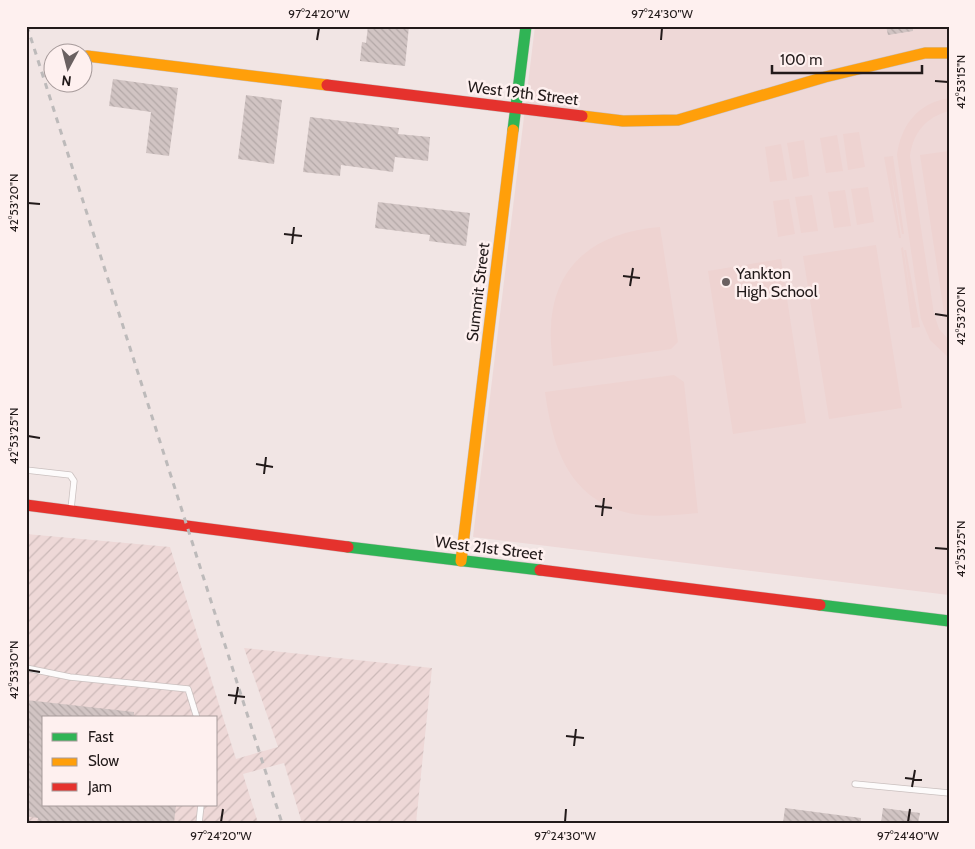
<svg xmlns="http://www.w3.org/2000/svg" width="975" height="849" viewBox="0 0 975 849" font-family="Cabin,sans-serif">
<style>
.built{fill:#eed8d7}
.industrial{fill:url(#industrial-furrows);fill-rule:evenodd}
.pitch{fill:#eed3d1}
.building{fill:url(#building-back-hatch)}
.lines{fill:none;stroke-linecap:round;stroke-linejoin:round}
.lane-casing{stroke:#cac0bf;stroke-width:7}
.fast-casing{stroke:#cac0bf;stroke-width:12}
.slow-casing{stroke:#cac0bf;stroke-width:12}
.jam-casing{stroke:#cac0bf;stroke-width:12}
.lane{stroke:#fdfbfb;stroke-width:5.5}
.fast{stroke:#30b455;stroke-width:11}
.slow{stroke:#ff9f0a;stroke-width:11}
.jam{stroke:#e5322d;stroke-width:11}
.rail{stroke:#bdbaba;stroke-width:3;stroke-dasharray:6 6;stroke-linecap:butt}
.ticks{fill:none;stroke:#221a1a;stroke-width:2}
.poi-dot{fill:#6a6161;stroke:#fef0ef;stroke-width:2}
.labels{text-anchor:middle;dominant-baseline:central;stroke-width:5;stroke-linejoin:round;paint-order:stroke}
.street-label{font-size:16px;fill:#221a1a;stroke:#fef0ef}
.poi-label{font-size:16px;fill:#221a1a;stroke:#fef0ef;text-anchor:start}
.neatline{fill:none;stroke:#221a1a;stroke-width:2}
.ticks-label{font-size:12px;text-anchor:middle;fill:#221a1a}
</style>
<defs>
<pattern id="industrial-furrows" width="10" height="10" patternUnits="userSpaceOnUse" patternTransform="scale(1.25)"><rect width="10" height="10" fill="#eed8d7"/><path d="M-1 1l2-2M0 10L10 0M9 11l2-2" fill="none" stroke="#ccb9b8"/></pattern>
<pattern id="building-back-hatch" width="6" height="6" patternUnits="userSpaceOnUse" patternTransform="scale(1.25)"><rect width="6" height="6" fill="#d1c4c3"/><path d="M-1 5l2 2M0 0l6 6M5-1l2 2" fill="none" stroke="#b3a8a7"/></pattern>
</defs>
<rect width="100%" height="100%" fill="#f1e5e4"/>
<path class="built" d="M535,26H949V595L473,537Z"/>
<path class="industrial" d="M26,534L170,547L236,759L278,747L244,648L432,668L416,823H302L284,763L243,774L258,823H26ZM44,718H216V805H44Z"/>
<path class="pitch" d="M949,98V111C926,117 913,133 910,156L934,314L939,329L949,340V358L930,340L921,319L897,155C901,125 918,103 949,98Z
M859,132L865,167L848,170L843,134Z
M837,135L843,171L826,173L820,138Z
M804,140L809,176L793,179L787,143Z
M781,144L787,180L770,182L765,147Z
M949,151V319H945L920,155Z
M893,156L904,234H902L890,167L901,238H899L884,157Z
M868,187L874,222L857,225L851,189Z
M845,190L851,226L834,228L828,192Z
M812,195L818,231L801,233L795,197Z
M789,199L795,234L778,237L773,201Z
M660,227L678,342L671,349L553,366C552,353 550,340 551,327C554,262 598,232 660,227Z
M876,245L902,408L829,419L803,256Z
M903,247L914,317L904,250H906L920,327L912,328L901,248Z
M781,259L806,423L733,434L708,271Z
M674,375L684,382L698,513C675,515 650,518 628,513C567,497 553,447 545,392Z"/>
<path class="building" d="M368,26H409L405,66L360,61L362,42L366,43Z
M886,26H913V31L888,35Z
M113,79L178,88L169,156L146,153L151,112L109,106Z
M246,95L282,100L274,164L238,159Z
M310,117L399,128L398,134L430,137L428,161L395,157L393,172L341,165L340,176L303,172Z
M378,202L470,213L466,246L429,241L430,235L375,228Z
M26,700L134,712V718H44V805H176L174,823H37L38,818L26,816Z
M785,808L861,818V823H783Z
M883,808L920,813L918,823H881Z"/>
<g class="lines">
<defs>
<path id="lane" d="M26,470L70,475L74,481L71,509
M26,668L70,677L188,689L197,718
M855,784L949,793
M199,823L201,805"/>
<path id="fast" d="M513,130L526,26
M348,547L540,570
M820,605L949,621"/>
<path id="slow" d="M87,56L327,85
M582,116L623,121L678,120L825,77L925,53H949
M461,561L513,130"/>
<path id="jam" d="M327,85L582,116
M26,505L348,547
M540,570L820,605"/>
</defs>
<use href="#lane" class="lane-casing"/>
<use href="#fast" class="fast-casing"/>
<use href="#slow" class="slow-casing"/>
<use href="#jam" class="jam-casing"/>
<use href="#lane" class="lane"/>
<use href="#fast" class="fast"/>
<use href="#slow" class="slow"/>
<use href="#jam" class="jam"/>
<path class="rail" d="M27,26L282,823"/>
</g>
<path class="ticks" d="M317,40L319,28M661,40L662,28M935,81L948,82M28,203L40,204M284,234L302,236M292,244L294,227M623,276L640,278M630,286L633,268M935,314L948,316M28,436L40,438M256,464L273,467M264,474L266,457M595,506L612,508M602,516L604,498M935,548L948,549M28,670L40,672M228,695L245,697M235,704L238,687M566,736L584,738M574,746L576,729M905,778L922,780M912,787L915,770M221,822L223,809M565,822L566,809M908,822L910,809"/>
<circle class="poi-dot" cx="726" cy="282" r="5"/>
<g class="labels">
<g class="street-label">
<text transform="translate(523 93) rotate(7)">West 19th Street</text>
<text transform="translate(478 292) rotate(-83)">Summit Street</text>
<text transform="translate(489 548) rotate(7)">West 21st Street</text>
</g>
<g class="poi-label">
<text x="736" y="273">Yankton<tspan x="736" dy="18">High School</tspan></text>
</g>
</g>
<rect width="975" height="849" fill="none" stroke="#fef0ef" stroke-width="55"/>
<rect x="42" y="716" width="175" height="90" fill="#fef0ef" stroke="#a69a9a"/>
<rect x="52" y="733" width="25" height="8" fill="#30b455" stroke="#a69a9a"/>
<text x="88" y="742" font-size="15" fill="#221a1a">Fast</text>
<rect x="52" y="758" width="25" height="8" fill="#ff9f0a" stroke="#a69a9a"/>
<text x="88" y="766" font-size="15" fill="#221a1a">Slow</text>
<rect x="52" y="783" width="25" height="8" fill="#e5322d" stroke="#a69a9a"/>
<text x="88" y="792" font-size="15" fill="#221a1a">Jam</text>
<g transform="translate(68 68) rotate(187)"><circle r="24" fill="#fef0ef" stroke="#a69a9a"/>
<path d="M0-4L9 19L0 12L-9 19Z" fill="#6a6161"/>
<text y="-8" font-size="14" font-weight="bold" text-anchor="middle" fill="#221a1a">N</text>
</g>
<path d="M772 65v8h150v-8" fill="none" stroke="#221a1a" stroke-width="2.5"/>
<text x="780" y="65" font-size="15" fill="#221a1a" stroke="#fef0ef" stroke-width="4" paint-order="stroke">100 m</text>
<rect x="28" y="28" width="920" height="794" class="neatline"/>
<g class="ticks-label">
<text x="319" y="18">97°24'20"W</text>
<text x="662" y="18">97°24'30"W</text>
<text transform="translate(961 82) rotate(-90)" y="4">42°53'15"N</text>
<text transform="translate(14 203) rotate(-90)" y="4">42°53'20"N</text>
<text transform="translate(961 316) rotate(-90)" y="4">42°53'20"N</text>
<text transform="translate(14 436) rotate(-90)" y="4">42°53'25"N</text>
<text transform="translate(961 549) rotate(-90)" y="4">42°53'25"N</text>
<text transform="translate(14 670) rotate(-90)" y="4">42°53'30"N</text>
<text x="221" y="840">97°24'20"W</text>
<text x="565" y="840">97°24'30"W</text>
<text x="908" y="840">97°24'40"W</text>
</g>
</svg>
